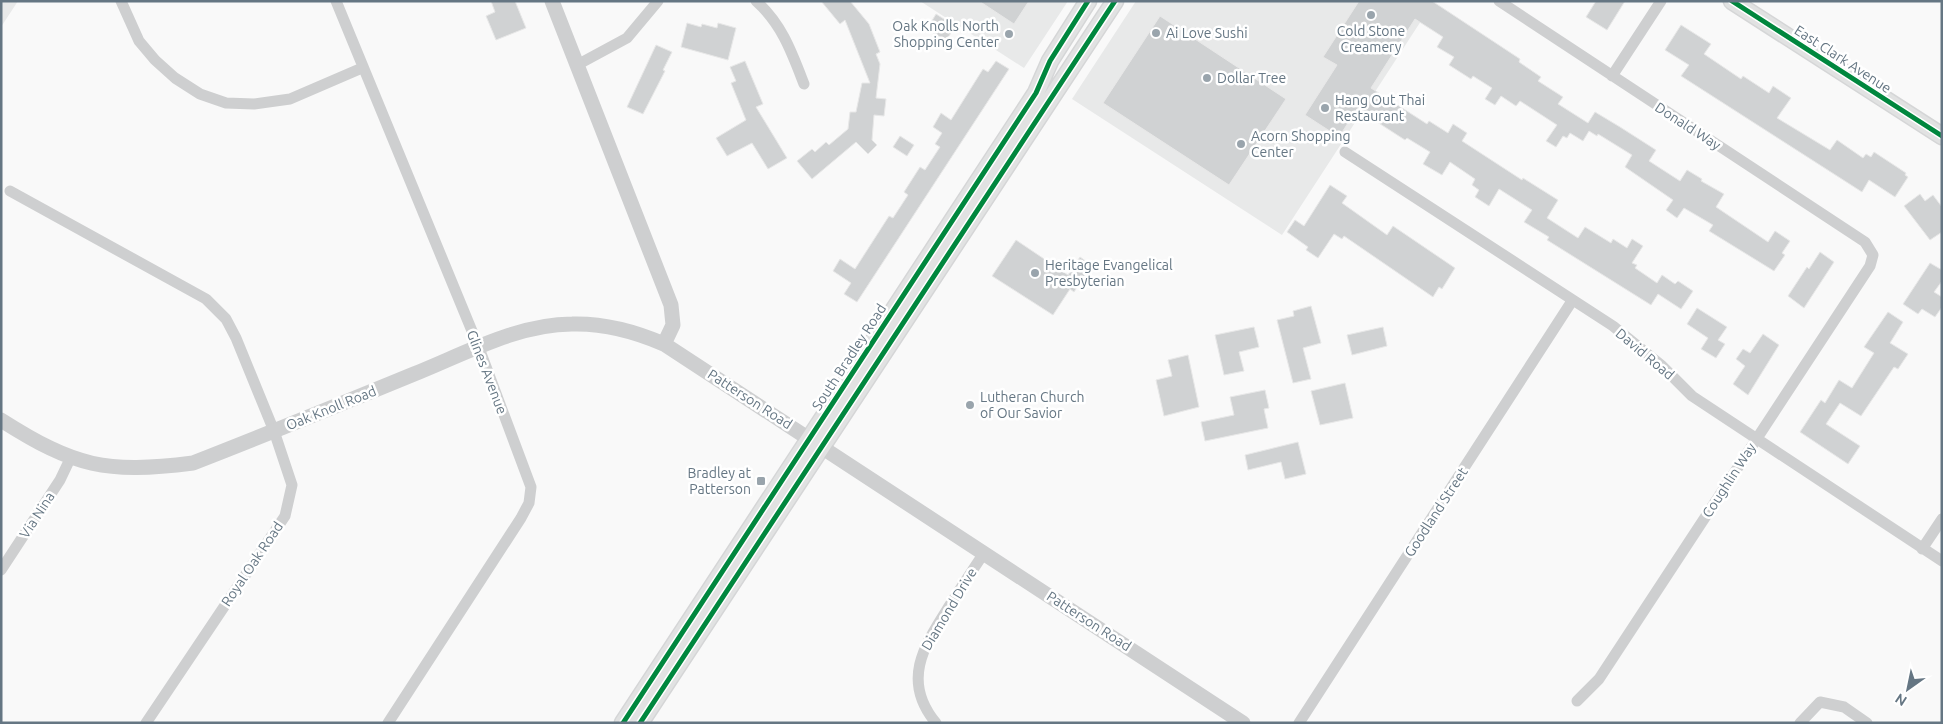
<svg xmlns="http://www.w3.org/2000/svg" width="1943" height="724" viewBox="0 0 1943 724" font-family="Ubuntu,sans-serif">
<style>
.built{fill:#e8e9e9}
.building{fill:#d0d2d3;stroke:#e8e8e8}
.lines{fill:none;stroke-linecap:round;stroke-linejoin:round}
.secondary-casing{stroke:#d5d6d7;stroke-width:19}
.minor{stroke:#cecfd0;stroke-width:11}
.tertiary{stroke:#cecfd0;stroke-width:15}
.secondary{stroke:#e1e2e2;stroke-width:16}
.cycleway-casing{stroke:#fff;stroke-width:8}
.cycleway{stroke:#00873e;stroke-width:5}
.poi-dot{fill:#99a4ac;stroke:#fff;stroke-width:2}
.labels{text-anchor:middle;dominant-baseline:central;stroke-width:5;stroke-linejoin:round;paint-order:stroke}
.poi-label{font-size:14px;fill:#657683;stroke:#fff;text-anchor:start}
.street-label{font-size:14px;fill:#657683;stroke:#fff}
</style>
<rect width="100%" height="100%" fill="#f9f9f9"/>
<path class="built" d="M1,1H18L1,27Z
M920,1H1068L1024,68Z
M1136,1H1434L1282,235L1072,99Z"/>
<path class="building" d="M491,1H515L526,28L496,40L486,16L495,12Z
M821,1H850L869,24L880,52L876,54L880,64L876,98L886,99L884,116L874,115L872,140L877,145L868,154L856,142L812,179L797,161L812,149L815,152L826,142L829,145L848,129L850,112H856L862,83H870L845,20L840,24Z
M979,1H1029L1014,24Z
M1359,1H1432L1520,59L1519,62L1541,77L1538,81L1563,97L1558,104L1588,123L1595,112L1620,127L1656,150L1649,161L1680,181L1687,170L1702,179L1701,181L1724,194L1716,207L1768,242L1775,231L1790,241L1782,253L1785,255L1774,271L1709,231L1713,225L1684,208L1677,218L1666,210L1673,200L1625,167L1632,155L1598,134L1597,136L1589,131L1583,141L1570,133L1567,138L1563,136L1556,147L1546,141L1557,125L1520,101L1516,106L1501,96L1495,105L1485,99L1492,88L1473,76L1471,79L1449,65L1454,57L1437,47L1443,37L1415,19L1371,88L1427,124L1429,121L1448,133L1453,124L1467,133L1462,141L1522,180L1523,178L1558,200L1547,218L1578,238L1585,227L1611,243L1613,239L1627,248L1632,239L1643,246L1632,263L1637,265L1635,268L1657,283L1662,275L1675,284L1678,281L1693,291L1681,309L1658,294L1651,305L1547,240L1549,237L1524,222L1532,210L1499,189L1489,206L1475,197L1479,190L1472,185L1475,179L1450,162L1442,175L1423,164L1430,152L1407,138L1405,140L1357,109L1339,137L1305,115L1337,65L1323,57Z
M1596,1H1625L1607,30L1586,17Z
M936,14L955,26L946,41L927,29Z
M1160,16L1286,99L1229,185L1103,103Z
M687,23L701,27L702,24L717,28L718,23L736,28L728,60L681,47Z
M1681,25L1711,44L1704,54L1741,79L1743,76L1769,93L1773,86L1791,98L1777,118L1830,150L1837,140L1863,158L1866,154L1871,157L1874,152L1906,173L1905,175L1908,177L1895,197L1869,180L1862,192L1681,76L1689,65L1665,50Z
M656,45L672,52L663,70L665,71L643,114L627,107Z
M745,61L763,104L756,107L787,158L768,169L752,143L727,156L716,138L746,120L731,83L736,81L730,67Z
M996,61L1009,69L857,302L844,294L851,283L833,271L840,259L855,269L889,216L893,218L908,195L904,192L920,167L925,170L940,147L935,144L942,133L933,127L941,113L951,120L983,69L988,72Z
M900,136L914,145L907,156L893,147Z
M1330,185L1347,196L1342,203L1387,235L1393,226L1455,268L1442,289L1439,287L1433,297L1344,236L1342,239L1334,234L1318,258L1306,250L1308,247L1287,232L1295,220L1304,226Z
M1920,194L1925,201L1933,195L1942,207V232L1930,240L1904,206Z
M1016,240L1068,275L1080,257L1091,265L1074,292L1070,289L1053,315L992,276Z
M1820,252L1834,262L1804,308L1788,296L1807,267L1809,269Z
M1930,263L1942,270V281L1934,292L1942,297V307L1935,317L1922,309L1918,314L1903,304Z
M1311,306L1321,343L1303,348L1311,379L1293,383L1277,320L1294,316L1293,311Z
M1697,308L1727,327L1718,340L1725,344L1716,358L1701,349L1708,338L1687,324Z
M1888,312L1903,322L1890,343L1908,354L1898,369L1894,367L1861,416L1840,403L1826,424L1860,446L1848,464L1800,432L1821,400L1825,403L1839,380L1852,388L1874,353L1864,347Z
M1254,327L1259,347L1239,352L1244,371L1224,375L1215,335Z
M1383,327L1387,346L1352,355L1347,335Z
M1763,334L1779,345L1748,395L1733,384L1745,366L1736,359L1743,349L1750,353Z
M1188,355L1199,407L1164,416L1156,380L1172,376L1168,360Z
M1345,383L1353,418L1320,425L1311,391Z
M1265,390L1269,408L1264,409L1268,428L1205,441L1201,422L1234,415L1230,397Z
M1298,442L1306,474L1285,479L1281,462L1248,470L1245,455Z"/>
<g class="lines">
<defs>
<path id="secondary" d="M1732,1L1942,136
M623,723L1036,93L1050,61L1088,1
M640,723L1115,1"/>
</defs>
<use href="#secondary" class="secondary-casing"/>
<path class="minor" d="M121,1L139,41L155,60L175,78L200,94L226,103L254,104L290,99L362,68
M336,1L479,348L531,487L529,503L521,518L388,723
M756,1C782,24 792,53 804,84
M1499,1L1865,242L1873,255L1870,266L1599,679L1577,701
M577,65L627,38L658,1
M1612,76L1661,1
M1345,152L1613,326L1661,365L1692,396L1942,561
M10,191L206,299L226,319L236,338L274,431L292,485L285,516L146,723
M1922,549L1942,519
M1,570L60,480L70,459
M936,723C901,681 924,646 948,608C960,589 972,571 984,553
M1299,723L1572,301
M1800,723L1820,702L1844,707L1867,723"/>
<path class="tertiary" d="M552,1L671,305L673,325L664,344L1243,723
M1,420C75,467 106,474 193,463C267,434 341,404 414,374C464,354 518,324 572,324C605,323 634,331 664,344"/>
<use href="#secondary" class="secondary"/>
<defs>
<path id="cycleway" d="M1732,1L1942,136
M623,723L1036,93L1050,61L1088,1
M640,723L1115,1"/>
</defs>
<use href="#cycleway" class="cycleway-casing"/>
<use href="#cycleway" class="cycleway"/>
</g>
<g class="poi-dot">
<circle cx="1371" cy="15" r="5"/>
<circle cx="1156" cy="33" r="5"/>
<circle cx="1009" cy="34" r="5"/>
<circle cx="1207" cy="78" r="5"/>
<circle cx="1325" cy="108" r="5"/>
<circle cx="1241" cy="144" r="5"/>
<circle cx="1035" cy="273" r="5"/>
<circle cx="970" cy="405" r="5"/>
<rect x="756" y="476" width="10" height="10" rx="2.5"/>
</g>
<g class="labels">
<g class="poi-label">
<text x="999" y="26" text-anchor="end">Oak Knolls North<tspan x="999" dy="16">Shopping Center</tspan></text>
<text x="1371" y="31" text-anchor="middle">Cold Stone<tspan x="1371" dy="16">Creamery</tspan></text>
<text x="1166" y="33">Ai Love Sushi</text>
<text x="1217" y="78">Dollar Tree</text>
<text x="1335" y="100">Hang Out Thai<tspan x="1335" dy="16">Restaurant</tspan></text>
<text x="1251" y="136">Acorn Shopping<tspan x="1251" dy="16">Center</tspan></text>
<text x="1045" y="265">Heritage Evangelical<tspan x="1045" dy="16">Presbyterian</tspan></text>
<text x="980" y="397">Lutheran Church<tspan x="980" dy="16">of Our Savior</tspan></text>
<text x="751" y="473" text-anchor="end">Bradley at<tspan x="751" dy="16">Patterson</tspan></text>
</g>
<g class="street-label">
<text transform="translate(1843 59) rotate(33)">East Clark Avenue</text>
<text transform="translate(1688 126) rotate(33)">Donald Way</text>
<text transform="translate(1645 354) rotate(40)">David Road</text>
<text transform="translate(849 357) rotate(-57)">South Bradley Road</text>
<text transform="translate(487 372) rotate(69)">Glines Avenue</text>
<text transform="translate(750 399) rotate(33)">Patterson Road</text>
<text transform="translate(331 408) rotate(-22)">Oak Knoll Road</text>
<text transform="translate(1729 480) rotate(-57)">Coughlin Way</text>
<text transform="translate(1436 512) rotate(-57)">Goodland Street</text>
<text transform="translate(37 515) rotate(-57)">Via Nina</text>
<text transform="translate(252 564) rotate(-56)">Royal Oak Road</text>
<text transform="translate(949 609) rotate(-59)">Diamond Drive</text>
<text transform="translate(1089 621) rotate(33)">Patterson Road</text>
</g>
</g>
<rect width="1943" height="724" fill="none" stroke="#657683" stroke-width="5"/>
<g transform="translate(1908 689) rotate(213)" stroke="#ffffff" stroke-width="4" paint-order="stroke">
<path d="M0-4L9 19L0 12L-9 19Z" fill="#657683"/>
<text y="-8" font-size="14" font-weight="bold" text-anchor="middle" fill="#657683">N</text>
</g>
</svg>
